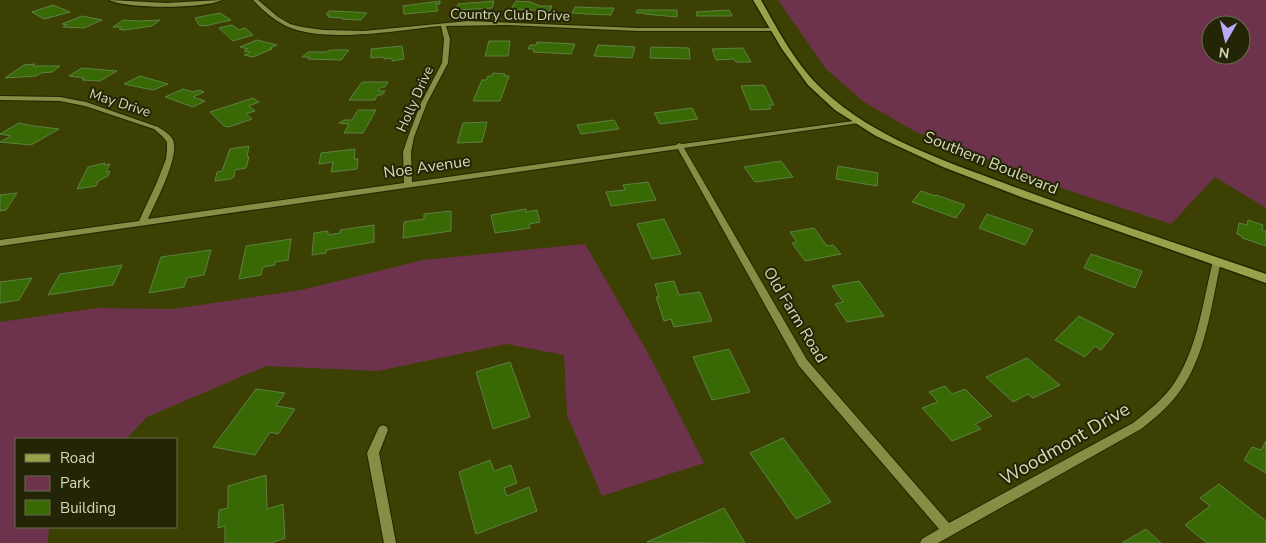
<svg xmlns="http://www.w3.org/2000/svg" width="1266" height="543" viewBox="0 0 1266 543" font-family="'Nunito Sans',sans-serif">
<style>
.green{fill:#6d334d;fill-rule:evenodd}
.building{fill:#396905;stroke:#5c8144}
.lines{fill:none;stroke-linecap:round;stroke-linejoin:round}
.minor-casing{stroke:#232600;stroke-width:2}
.major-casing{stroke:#232600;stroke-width:3}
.minor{fill:#868d44;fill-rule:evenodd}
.major{fill:#99a14a;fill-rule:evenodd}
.labels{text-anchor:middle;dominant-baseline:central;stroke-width:4;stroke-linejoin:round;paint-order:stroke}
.far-street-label{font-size:14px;fill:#d5dab6;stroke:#232506}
.street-label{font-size:16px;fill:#d5dab6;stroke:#232506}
.near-street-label{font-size:19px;fill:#d5dab6;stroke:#232506}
</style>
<rect width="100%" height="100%" fill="#3c4002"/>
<path class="green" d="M778,0H1266V208L1215,177L1171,224L1070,191L916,132L864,102L826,69ZM1211,25H1241V55H1211Z
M585,244L648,353L704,463L602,496L567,415L564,355L507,344L378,371L266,366L147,417L126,439H16V527H49L48,543H0V322L97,308L173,309L301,290L423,260Z"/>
<path class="building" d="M440,1V4H436L438,11L404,14L403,6Z
M494,1L492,8L456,10L458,4Z
M516,1L530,2L540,6H552L550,11L511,9Z
M53,5L70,12L44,19L32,12Z
M575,7L603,8H614L611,15L588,14L572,13Z
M637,10H677V17L644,14V13H636Z
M729,10L732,16H697L696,12Z
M329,11L355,12L367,13L361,20L342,19L343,18L328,17L330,15H326Z
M220,13L231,20L205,26L199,25L195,18Z
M82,16L102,20L84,28L63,27L67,25L62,24Z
M123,20L138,21L160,20L152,26L124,30L119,29L121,27H113Z
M232,25L239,30L245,28L253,35L233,41L219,28Z
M257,40L277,45L270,48L272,49L253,57L244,55L250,52L244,51L248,49L240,47Z
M489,41H510L508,56H485Z
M537,42L575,44L571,54L533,52L534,49H528L530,45H536Z
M598,45L635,47L632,58L594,56Z
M402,46L404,59L392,61V58L384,59V57L371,58V49Z
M651,47L689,48L690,59L650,58Z
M743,48L751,62H736L734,59L716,60L712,49Z
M331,50H349L341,60L308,59L309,57H302L308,52H325Z
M35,64L33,66H60L52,72L41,73L36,76L5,78L24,65Z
M82,68L117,71L100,81L82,80L84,78L69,76Z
M493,73L505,74L504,76H509L500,101H473L482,80H486L488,76H492Z
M140,76L168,84L153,90L124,84Z
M362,82H388L385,87H381L378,91H385L382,95H377L375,100H349Z
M764,85L774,105H769L771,109L751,110L741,86Z
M183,89L193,92L198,90L204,92L193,97L205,101L193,107L165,97Z
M253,98L259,102L249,106L255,111L246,114L252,119L229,127L224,126L210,112Z
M692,108L698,119L660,124L654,113Z
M358,110H376L363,133H344L349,124L339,123L344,120H352Z
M614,120L619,129L581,134L577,125Z
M487,122L482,142L457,143L463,123Z
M19,123L34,126L59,129L31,145L0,142L11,136L0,134Z
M249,146L247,157H249L246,168L235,170L234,177L230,179L215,181L217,172L222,171L230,149Z
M355,149L354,159H358L357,169L331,172L333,162L319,164L321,153Z
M781,161L793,177L755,182L744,167Z
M105,163L104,165L110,164L106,172L110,171L108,176L98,181L96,186L77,189L88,167Z
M838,166L878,173L877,186L836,179Z
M648,182L656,200L611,206L606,192L625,190L623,185Z
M921,191L935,196L936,195L965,205L956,218L912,202Z
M17,193L6,210L0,211V195Z
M526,209V212L537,210L540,222L529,224L530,228L495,233L491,215Z
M451,211V231L403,238L404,222L424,219V214Z
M987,214L1033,230L1025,245L979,228Z
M664,219L681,254L652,259L637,224Z
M1248,220L1263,225L1262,230L1266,231V246L1242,238V236L1237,234L1239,223L1247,225Z
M374,225V242L326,250V253L312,255L314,233L328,231V235L340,233V230Z
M814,228L827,246L833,245L841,254L805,261L792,243L797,242L790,232Z
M291,239L288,260L275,262V265L263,267L261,275L239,279L246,246Z
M211,250L204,275L187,278L184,287L149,293L161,257Z
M1091,254L1142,271L1135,288L1084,268Z
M122,265L113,285L48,295L60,274Z
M32,278L19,300L0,303V282Z
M674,281L679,295L700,292L712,321L674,327L671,319L664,321L656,297H659L655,284Z
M859,281L884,316L847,322L835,304L843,302L832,286Z
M1079,316L1114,334L1101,350L1095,346L1085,357L1055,340Z
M729,349L750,392L712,400L693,357Z
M1027,358L1060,385L1033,398L1028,394L1013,402L986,377Z
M510,362L530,417L493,429L476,372Z
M945,386L952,394L965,389L992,416L975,424L981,429L952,441L922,408L938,402L929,392Z
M256,389L285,393L276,406L295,409L278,434L270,432L255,455L213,447Z
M783,438L831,502L796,519L750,453Z
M1266,441V473L1244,460L1252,447L1261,450Z
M490,460L494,471L511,465L517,483L504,488L507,496L529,487L537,511L476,534L459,472Z
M266,475L267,509L283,504L285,538L271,543H225V526L218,528L219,510L228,508V486Z
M1219,484L1266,521V543H1207L1185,525L1210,506L1200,498Z
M724,508L745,543L647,542Z
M1146,529L1161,543H1122Z"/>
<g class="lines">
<defs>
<path id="minor" d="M109,0L166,3L222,0C204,9 127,9 109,0Z
M253,0H258L278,17L290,24L302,27L323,30L364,31L468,21L638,28H776V30L774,31H638L506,25L446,26L450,39L448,63L427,103L414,137L411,152L412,182L676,145L679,143L682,144L861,120L862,121L859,123L684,148L807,360L949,523L1133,423C1148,411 1164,399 1175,382C1198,347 1203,301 1213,261L1217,258L1221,261C1211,306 1206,358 1177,395C1167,408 1154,419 1141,429L938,543H920L922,539L939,529L799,366L678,149L0,246V240L139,221L157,182L166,159L167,149V142L162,136L154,129L85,106L60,101L0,100V96L60,97L86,102L158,127C163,130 170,134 173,140C180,157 155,203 148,219L404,183L403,152L408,137L421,103L442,63L444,39L441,26C398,30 325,44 286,26C274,20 262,10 253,0Z
M383,425L387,427L388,430L379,453L396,543H384L367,453L379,427Z"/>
<path id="major" d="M753,0H761C779,32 796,65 823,90C873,137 942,160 1004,183C1091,216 1179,244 1266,274V283L1021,197L943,167L876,136L835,110L808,85L782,49Z"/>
</defs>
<use href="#minor" class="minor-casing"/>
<use href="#major" class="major-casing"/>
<use href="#minor" class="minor"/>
<use href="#major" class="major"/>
</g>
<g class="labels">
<g class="far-street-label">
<text transform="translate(510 15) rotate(1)">Country Club Drive</text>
<text transform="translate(415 99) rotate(-66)">Holly Drive</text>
<text transform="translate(120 103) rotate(18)">May Drive</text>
</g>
<g class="street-label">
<text transform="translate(991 163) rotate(22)">Southern Boulevard</text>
<text transform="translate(427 167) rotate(-8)">Noe Avenue</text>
<text transform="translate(795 315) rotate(59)">Old Farm Road</text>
</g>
<g class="near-street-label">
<text transform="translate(1065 444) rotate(-30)">Woodmont Drive</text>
</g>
</g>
<rect x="15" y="438" width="162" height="90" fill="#232506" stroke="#6a6d4c"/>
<rect x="25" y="454" width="25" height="8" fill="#99a14a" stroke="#6a6d4c"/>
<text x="60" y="463" font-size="15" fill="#d5dab6">Road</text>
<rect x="25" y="476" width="25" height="15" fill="#6d334d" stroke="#6a6d4c"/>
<text x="60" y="488" font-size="15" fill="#d5dab6">Park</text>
<rect x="25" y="500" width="25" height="15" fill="#396905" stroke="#6a6d4c"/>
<text x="60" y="513" font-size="15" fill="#d5dab6">Building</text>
<g transform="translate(1226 40) rotate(188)"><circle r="24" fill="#232506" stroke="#6a6d4c"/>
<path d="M0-4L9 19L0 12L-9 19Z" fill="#bbaaf6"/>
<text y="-8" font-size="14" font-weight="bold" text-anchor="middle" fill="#d5dab6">N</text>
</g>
</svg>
